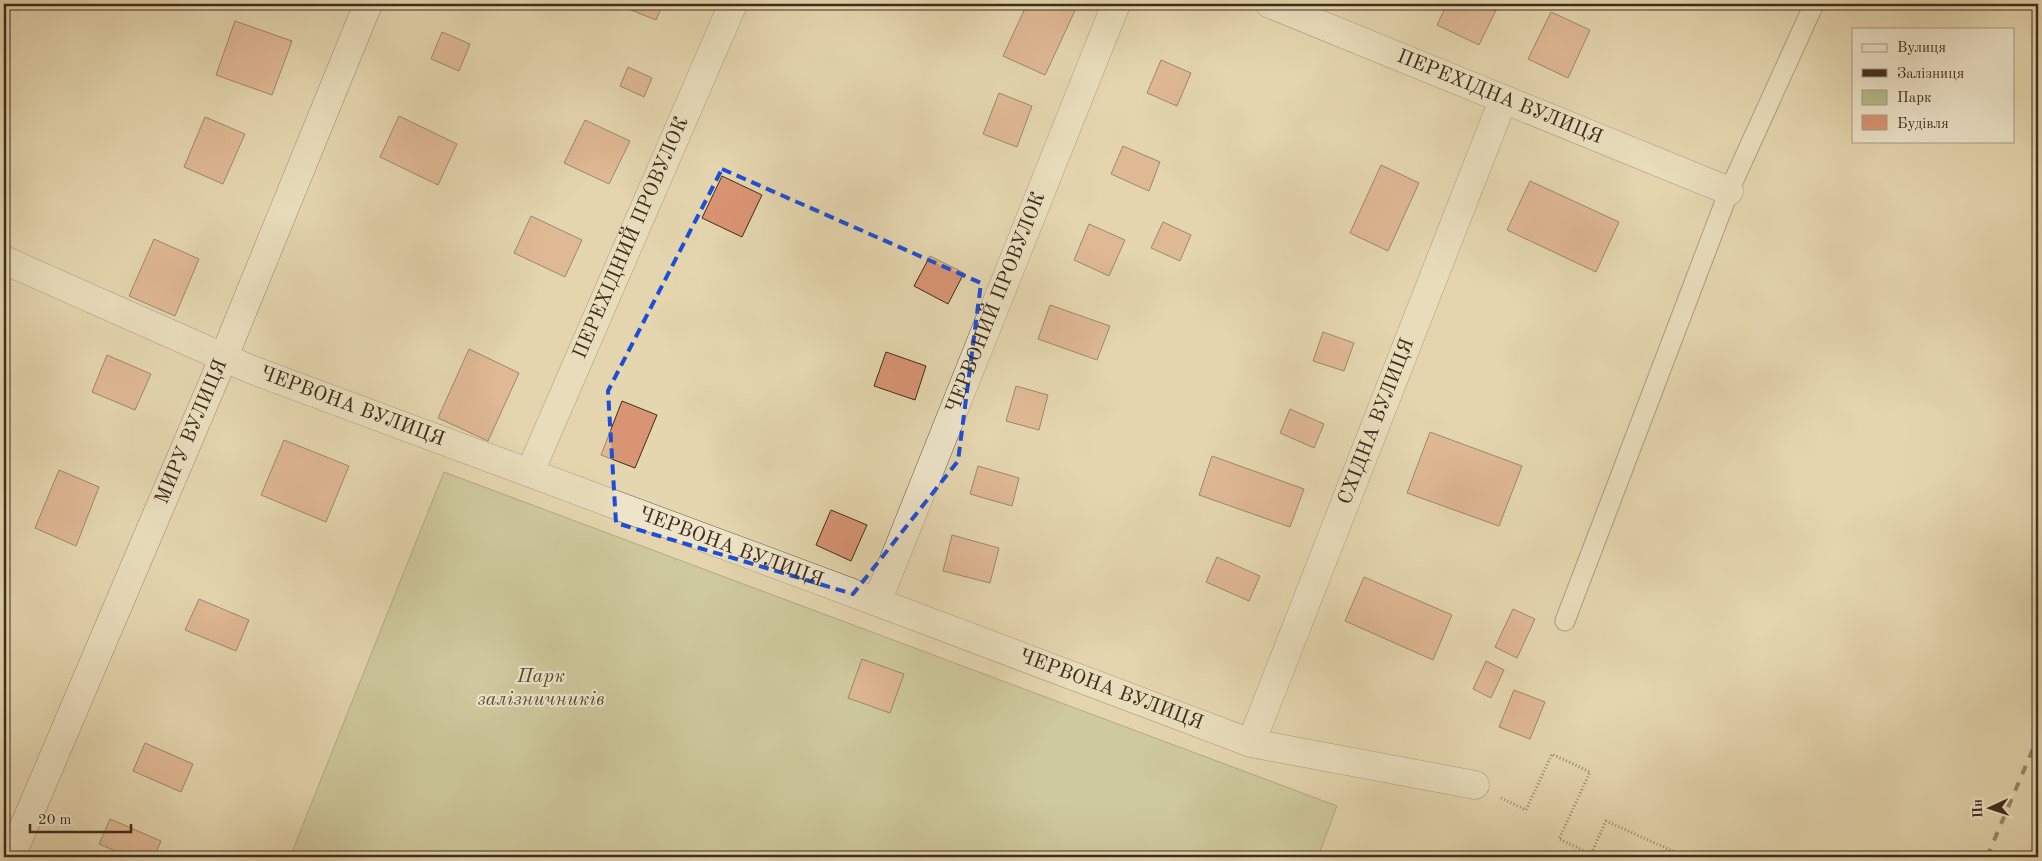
<svg xmlns="http://www.w3.org/2000/svg" width="2042" height="861" viewBox="0 0 2042 861" font-family="'Old Standard TT',serif">
<style>
.green{fill:#b5bd8a;stroke:#7a7554}
.building{fill:#d99473;stroke:#3f2d1f}
.lines{fill:none;stroke-linecap:round;stroke-linejoin:round}
.lane-casing{stroke:#685743;stroke-width:21}
.street-casing{stroke:#685743;stroke-width:29}
.secondary-casing{stroke:#3f2d1f;stroke-width:29}
.path{stroke:#3f2d1f;stroke-width:3;stroke-dasharray:1 2.5;stroke-linecap:butt}
.lane{stroke:#ede4ca;stroke-width:19}
.street{stroke:#ede4ca;stroke-width:28}
.secondary{stroke:#ede4ca;stroke-width:28}
.rail{stroke:#3f2d1f;stroke-width:4;stroke-dasharray:9 9;stroke-linecap:butt}
.marked{fill:none;stroke:#1d4ed8;stroke-width:4;stroke-dasharray:10 6;stroke-linejoin:round}
.labels{text-anchor:middle;dominant-baseline:central;stroke-width:4.5;stroke-linejoin:round;paint-order:stroke}
.street-label{font-size:20px;fill:#3f2d1f;stroke:#ede4ca}
.park-label{font-size:20px;font-style:italic;fill:#574a34;stroke:#ede4ca}
</style>
<rect width="100%" height="100%" fill="#e4d6ae"/>
<filter id="stains"><feTurbulence type="fractalNoise" baseFrequency=".004" numOctaves="4"/><feColorMatrix values="0 0 0 0 .2 0 0 0 0 .09 0 0 0 0 .02 0 0 0 .5 -.17"/></filter>
<radialGradient id="worn" r=".72"><stop offset=".6" stop-color="#630" stop-opacity="0"/><stop offset="1" stop-color="#630" stop-opacity=".3"/></radialGradient>
<path class="green" d="M444,472L1337,806L1318,857H290Z"/>
<path class="building" d="M616,4H663L656,20Z
M1027,4H1078L1045,75L1003,56Z
M1447,4H1499L1479,45L1437,25Z
M1551,12L1590,30L1568,78L1528,59Z
M235,21L292,41L272,95L216,75Z
M442,32L470,44L459,71L431,59Z
M1161,60L1191,73L1177,106L1147,93Z
M628,67L652,78L644,97L620,86Z
M999,93L1032,106L1017,147L983,134Z
M399,116L457,144L438,185L380,157Z
M205,117L245,134L223,184L184,167Z
M585,120L630,141L609,184L564,163Z
M1123,146L1160,162L1149,191L1111,174Z
M1381,165L1419,183L1388,251L1350,233Z
M722,176L762,195L742,237L702,218Z
M1530,181L1619,222L1596,272L1507,230Z
M531,216L582,240L565,277L514,253Z
M1163,222L1191,235L1180,261L1151,248Z
M1089,224L1125,240L1109,276L1074,260Z
M154,239L199,259L175,316L129,296Z
M930,256L964,273L948,304L914,286Z
M1050,305L1110,326L1097,360L1038,339Z
M1323,332L1354,343L1344,371L1313,361Z
M469,349L519,373L488,441L438,418Z
M886,352L926,366L915,400L874,386Z
M107,355L151,374L135,410L92,392Z
M1016,386L1048,395L1039,430L1006,421Z
M622,401L657,415L635,468L601,455Z
M1290,409L1324,424L1314,448L1280,433Z
M1430,432L1522,466L1499,526L1407,493Z
M284,440L349,466L326,522L261,495Z
M1212,456L1304,489L1290,527L1199,495Z
M978,466L1019,478L1012,506L970,494Z
M59,470L99,487L76,546L35,528Z
M831,510L867,525L851,561L816,545Z
M952,535L999,548L990,583L943,571Z
M1217,557L1260,576L1249,601L1206,582Z
M1364,577L1452,615L1433,660L1345,621Z
M199,599L249,620L236,651L185,630Z
M1513,609L1535,619L1517,658L1495,647Z
M862,659L904,674L890,713L848,698Z
M1486,661L1504,670L1491,698L1473,689Z
M1514,690L1545,702L1530,739L1499,727Z
M145,743L193,764L181,792L133,771Z
M110,819L161,841L154,857H129L99,844Z"/>
<g class="lines">
<defs>
<path id="lane" d="M1565,621L1729,191L1814,4"/>
<g id="street">
<path id="s1" d="M1270,4L1729,191"/>
<path id="s2" d="M4,260L250,369L877,602L1251,743L1475,785"/>
<path id="s3" d="M530,472L733,4"/>
<path id="s4" d="M877,602L1116,4"/>
<path id="s5" d="M1251,743L1503,100"/>
</g>
<g id="secondary">
<path id="s6" d="M11,857L223,359L368,4"/>
</g>
</defs>
<use href="#lane" class="lane-casing"/>
<use href="#street" class="street-casing"/>
<use href="#secondary" class="secondary-casing"/>
<path class="path" d="M1501,798L1526,810L1552,754L1590,772L1559,839L1591,854L1606,821L1686,857"/>
<use href="#lane" class="lane"/>
<use href="#street" class="street"/>
<use href="#secondary" class="secondary"/>
<path class="rail" d="M1987,857L2038,737"/>
</g>
<path d="M0 0H2042V861H0ZM722,169L981,283L958,461L853,594L616,523L608,391Z" fill="#e4d6ae" fill-opacity=".55" fill-rule="evenodd"/>
<path class="marked" d="M722,169L981,283L958,461L853,594L616,523L608,391Z"/>
<g class="labels">
<g class="street-label">
<text stroke="none"><textPath href="#s1" startOffset="248">ПЕРЕХІДНА ВУЛИЦЯ</textPath></text>
<text stroke="none"><textPath href="#s3" startOffset="255">ПЕРЕХІДНИЙ ПРОВУЛОК</textPath></text>
<text stroke="none"><textPath href="#s4" startOffset="322">ЧЕРВОНИЙ ПРОВУЛОК</textPath></text>
<text stroke="none"><textPath href="#s2" startOffset="378">ЧЕРВОНА ВУЛИЦЯ</textPath></text>
<text stroke="none"><textPath href="#s5" startOffset="345">СХІДНА ВУЛИЦЯ</textPath></text>
<text stroke="none"><textPath href="#s6" startOffset="462">МИРУ ВУЛИЦЯ</textPath></text>
<text stroke="none"><textPath href="#s2" startOffset="782">ЧЕРВОНА ВУЛИЦЯ</textPath></text>
<text stroke="none"><textPath href="#s2" startOffset="1188">ЧЕРВОНА ВУЛИЦЯ</textPath></text>
</g>
<g class="park-label">
<text x="541" y="677">Парк<tspan x="541" dy="23">залізничників</tspan></text>
</g>
</g>
<rect width="2042" height="861" fill="none" stroke="#e4d6ae" stroke-width="20"/>
<rect x="5" y="5" width="2032" height="851" fill="none" stroke="#3f2d1f" stroke-width="2.5"/>
<rect x="10" y="10" width="2022" height="841" fill="none" stroke="#3f2d1f"/>
<rect x="1852" y="28" width="162" height="115" fill="#ede4ca" stroke="#a79b86"/>
<rect x="1862" y="44" width="25" height="8" fill="#ede4ca" stroke="#a79b86"/>
<text x="1897" y="52" font-size="15" fill="#3f2d1f">Вулиця</text>
<rect x="1862" y="69" width="25" height="8" fill="#3f2d1f" stroke="#a79b86"/>
<text x="1897" y="78" font-size="15" fill="#3f2d1f">Залізниця</text>
<rect x="1862" y="90" width="25" height="15" fill="#b5bd8a" stroke="#a79b86"/>
<text x="1897" y="102" font-size="15" fill="#3f2d1f">Парк</text>
<rect x="1862" y="115" width="25" height="15" fill="#d99473" stroke="#a79b86"/>
<text x="1897" y="128" font-size="15" fill="#3f2d1f">Будівля</text>
<g transform="translate(1990 808) rotate(267)" stroke="#ede4ca" stroke-width="4" paint-order="stroke">
<path d="M0-4L9 19L0 12L-9 19Z" fill="#3f2d1f"/>
<text y="-8" font-size="14" font-weight="bold" text-anchor="middle" fill="#3f2d1f">Пн</text>
</g>
<path d="M30 824v8h101v-8" fill="none" stroke="#3f2d1f" stroke-width="2.5"/>
<text x="38" y="824" font-size="15" fill="#3f2d1f" stroke="#ede4ca" stroke-width="4" paint-order="stroke">20 m</text>
<rect width="100%" height="100%" filter="url(#stains)"/>
<rect width="100%" height="100%" fill="url(#worn)"/>
</svg>
